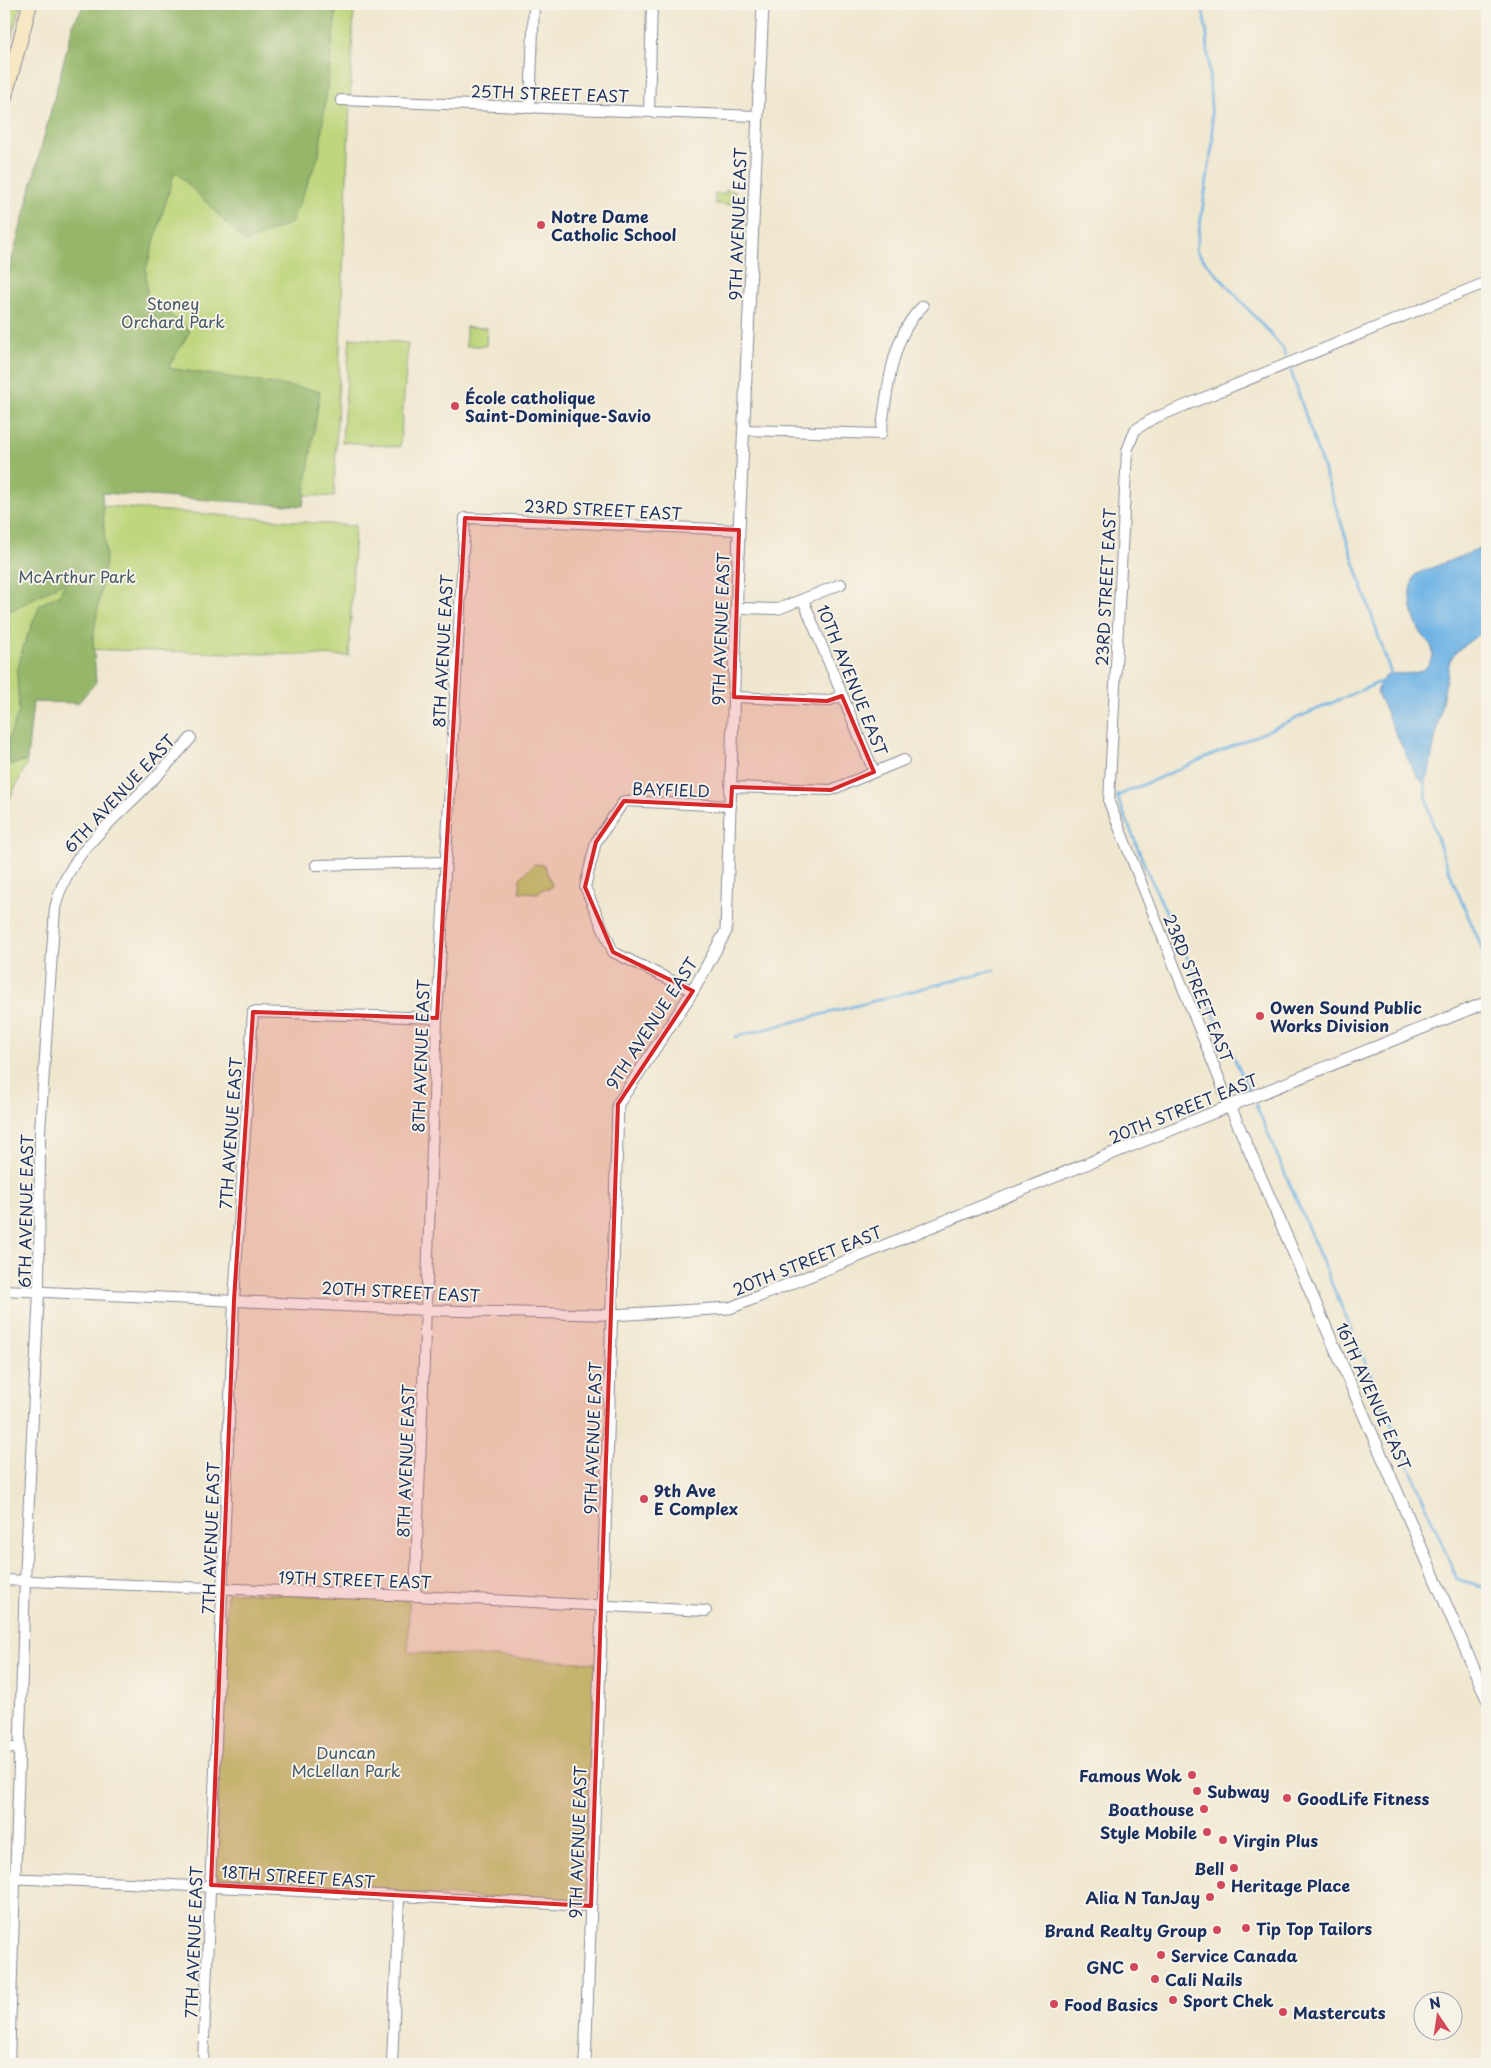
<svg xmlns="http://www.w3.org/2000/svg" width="1491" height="2068" viewBox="0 0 1491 2068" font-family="'Playpen Sans',sans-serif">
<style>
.green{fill:#bed67b;stroke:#6c826c}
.forest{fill:#96b76b;stroke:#587364}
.water{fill:#6eb3e5;stroke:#4471a2}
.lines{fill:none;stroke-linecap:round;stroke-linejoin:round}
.stream{stroke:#6eb3e5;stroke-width:2.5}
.minor-casing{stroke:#868b96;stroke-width:12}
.tertiary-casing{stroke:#868b96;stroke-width:13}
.secondary-casing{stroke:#868b96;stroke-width:16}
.minor{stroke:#fff;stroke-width:10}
.tertiary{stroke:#fff;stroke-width:11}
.secondary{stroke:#f7e8c3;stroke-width:14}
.marked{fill:#d62828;fill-opacity:0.2;stroke:#d62828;stroke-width:4;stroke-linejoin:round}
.poi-dot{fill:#d1495b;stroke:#f7f3e8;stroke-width:2}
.labels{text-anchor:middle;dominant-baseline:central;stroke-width:4;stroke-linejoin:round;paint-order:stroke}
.street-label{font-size:16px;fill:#1b2f5e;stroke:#f7f3e8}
.poi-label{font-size:16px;font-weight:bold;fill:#1b2f5e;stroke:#f7f3e8;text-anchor:start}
.park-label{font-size:16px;fill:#445965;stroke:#f7f3e8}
</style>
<rect width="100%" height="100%" fill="#f7f3e8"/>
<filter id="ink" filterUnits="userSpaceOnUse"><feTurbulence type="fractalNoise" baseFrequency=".02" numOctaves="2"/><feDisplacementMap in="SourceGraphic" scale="10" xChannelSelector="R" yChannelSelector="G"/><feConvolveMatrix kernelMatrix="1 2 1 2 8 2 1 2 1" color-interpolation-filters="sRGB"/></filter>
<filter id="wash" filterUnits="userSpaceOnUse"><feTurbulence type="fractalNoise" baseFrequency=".0096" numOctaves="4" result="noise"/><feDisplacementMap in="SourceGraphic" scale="20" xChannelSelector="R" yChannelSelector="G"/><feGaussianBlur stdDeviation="1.12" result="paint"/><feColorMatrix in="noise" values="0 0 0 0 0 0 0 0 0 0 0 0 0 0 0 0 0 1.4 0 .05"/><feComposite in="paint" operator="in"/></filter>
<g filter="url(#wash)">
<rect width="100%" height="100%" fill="#f0e7cf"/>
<path class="green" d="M4,4H21L4,64Z
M85,4H354L334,497L4,474V291L74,22Z
M726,190L735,191L734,205L715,204V193L725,194Z
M466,327L487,328L486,346H466Z
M350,338L408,343L400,447L342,442Z
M4,498L355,526L349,656L36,648L26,766L4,810Z
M534,864L544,865L552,885L549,889H543L538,893L520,892V878Z
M227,1592L409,1600L408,1652L596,1663L587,1903L403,1893L214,1878Z"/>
<path class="forest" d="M85,4H337L319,155L291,223L245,242L175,171L146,269L147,296L190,331L168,368L320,391L303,506L102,493L106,559L93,638L96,682L78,703L33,702L27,760L10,765L6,744L19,712L17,673L23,647L40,605L60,594L66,581L8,612L10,633L4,648V291L74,22Z"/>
<path class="water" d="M1487,546V628L1458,650L1450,660L1428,777L1421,781L1413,770L1377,693C1384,663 1400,679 1420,671C1426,669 1430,662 1433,657C1434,644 1426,641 1420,631C1411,616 1407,588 1416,574Z"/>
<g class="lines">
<path class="stream" d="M1202,4L1207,35L1213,141L1196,251L1283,348L1285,356
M1291,371L1391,674
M1424,779C1431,843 1463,901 1487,960
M735,1037L994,970
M1249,1090L1147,871L1117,796L1380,682
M1256,1105L1457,1579L1487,1588"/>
</g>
</g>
<g filter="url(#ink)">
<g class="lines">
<defs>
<path id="minor" d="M341,100L757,116
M530,108L534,4
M649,112L652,4
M744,430L881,434C887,393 891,335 923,306
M803,600L874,772
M737,608L778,609L841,584
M734,697L827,701L842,696
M732,787L831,790L904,760
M316,865L445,862
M693,991L613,952L585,887L596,842L624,801L731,806
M1230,1106L1109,802L1127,451L1135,430L1152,419L1487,282
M4,1290L426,1310L612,1315
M4,1580L415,1596L706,1611
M415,1596L437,1018L465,518L739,530
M4,1748H19
M4,1878C200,1885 395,1896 591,1906
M9,2064L25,1581L39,1291L40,1131L55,908C66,859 104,828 138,795C157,776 174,758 191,738
M203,2064L234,1300L253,1012L437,1018
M392,2064L399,1897"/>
<path id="tertiary" d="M1230,1106L1487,1699
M612,1315L730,1308L1487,1002
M585,2064L606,1502L618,1104L693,991L726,931L739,530L763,4"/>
<path id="secondary" d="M4,100L30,4"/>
</defs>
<use href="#minor" class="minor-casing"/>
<use href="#tertiary" class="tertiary-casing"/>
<use href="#secondary" class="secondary-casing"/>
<use href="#minor" class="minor"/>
<use href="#tertiary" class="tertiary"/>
<use href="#secondary" class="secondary"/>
</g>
</g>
<path class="marked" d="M465,518L739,530L734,697L827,701L842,696L874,772L831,790L732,787L731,806L624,801L596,842L585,887L613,952L693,991L618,1104L591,1906L211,1885L234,1300L253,1012L437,1018Z"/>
<g class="poi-dot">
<circle cx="541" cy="225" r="5"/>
<circle cx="455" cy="406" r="5"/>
<circle cx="1260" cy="1016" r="5"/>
<circle cx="644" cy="1499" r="5"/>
<circle cx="1192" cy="1775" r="5"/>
<circle cx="1197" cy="1791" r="5"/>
<circle cx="1287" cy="1798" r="5"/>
<circle cx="1204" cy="1809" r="5"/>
<circle cx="1207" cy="1832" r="5"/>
<circle cx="1223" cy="1840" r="5"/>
<circle cx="1234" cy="1868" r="5"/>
<circle cx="1221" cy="1885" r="5"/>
<circle cx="1210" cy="1897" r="5"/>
<circle cx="1246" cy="1928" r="5"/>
<circle cx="1217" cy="1930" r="5"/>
<circle cx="1161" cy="1955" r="5"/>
<circle cx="1134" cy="1967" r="5"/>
<circle cx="1155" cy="1979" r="5"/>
<circle cx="1173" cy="2000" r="5"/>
<circle cx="1054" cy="2004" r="5"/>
<circle cx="1283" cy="2012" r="5"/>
</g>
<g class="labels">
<g class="street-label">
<text transform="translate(550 93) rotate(2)">25TH STREET EAST</text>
<text transform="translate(737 224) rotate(-88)">9TH AVENUE EAST</text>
<text transform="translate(603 509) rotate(3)">23RD STREET EAST</text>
<text transform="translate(1105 587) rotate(-87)">23RD STREET EAST</text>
<text transform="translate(720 629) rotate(-88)">9TH AVENUE EAST</text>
<text transform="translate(442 651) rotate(-87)">8TH AVENUE EAST</text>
<text transform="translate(853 680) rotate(68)">10TH AVENUE EAST</text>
<text transform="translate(671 789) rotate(2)">BAYFIELD</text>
<text transform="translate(119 793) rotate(-47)">6TH AVENUE EAST</text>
<text transform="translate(1199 988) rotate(68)">23RD STREET EAST</text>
<text transform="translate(651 1023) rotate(-57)">9TH AVENUE EAST</text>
<text transform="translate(420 1056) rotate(-88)">8TH AVENUE EAST</text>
<text transform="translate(1183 1108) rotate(-22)">20TH STREET EAST</text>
<text transform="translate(230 1133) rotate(-86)">7TH AVENUE EAST</text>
<text transform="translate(25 1211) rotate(-89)">6TH AVENUE EAST</text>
<text transform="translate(807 1260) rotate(-22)">20TH STREET EAST</text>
<text transform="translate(401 1291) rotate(3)">20TH STREET EAST</text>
<text transform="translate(1374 1396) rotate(66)">16TH AVENUE EAST</text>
<text transform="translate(592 1438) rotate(-88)">9TH AVENUE EAST</text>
<text transform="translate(405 1461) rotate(-88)">8TH AVENUE EAST</text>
<text transform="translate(210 1538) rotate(-88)">7TH AVENUE EAST</text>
<text transform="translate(355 1579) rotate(2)">19TH STREET EAST</text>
<text transform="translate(577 1842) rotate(-88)">9TH AVENUE EAST</text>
<text transform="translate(298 1876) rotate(4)">18TH STREET EAST</text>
<text transform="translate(193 1942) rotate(-88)">7TH AVENUE EAST</text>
</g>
<g class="poi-label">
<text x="551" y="216">Notre Dame<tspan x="551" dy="18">Catholic School</tspan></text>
<text x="465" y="397">École catholique<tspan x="465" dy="18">Saint-Dominique-Savio</tspan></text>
<text x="1270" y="1007">Owen Sound Public<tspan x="1270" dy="18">Works Division</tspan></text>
<text x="654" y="1490">9th Ave<tspan x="654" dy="18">E Complex</tspan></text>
<text x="1182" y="1775" text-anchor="end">Famous Wok</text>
<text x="1207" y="1791">Subway</text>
<text x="1297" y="1798">GoodLife Fitness</text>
<text x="1194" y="1809" text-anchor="end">Boathouse</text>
<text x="1197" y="1832" text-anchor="end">Style Mobile</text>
<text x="1233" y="1840">Virgin Plus</text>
<text x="1224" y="1868" text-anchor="end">Bell</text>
<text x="1231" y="1885">Heritage Place</text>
<text x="1200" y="1897" text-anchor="end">Alia N TanJay</text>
<text x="1256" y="1928">Tip Top Tailors</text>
<text x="1207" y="1930" text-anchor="end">Brand Realty Group</text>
<text x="1171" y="1955">Service Canada</text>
<text x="1124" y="1967" text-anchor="end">GNC</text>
<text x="1165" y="1979">Cali Nails</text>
<text x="1183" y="2000">Sport Chek</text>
<text x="1064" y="2004">Food Basics</text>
<text x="1293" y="2012">Mastercuts</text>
</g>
<g class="park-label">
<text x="173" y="303">Stoney<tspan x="173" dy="18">Orchard Park</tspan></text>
<text x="77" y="576">McArthur Park</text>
<text x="346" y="1752">Duncan<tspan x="346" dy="18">McLellan Park</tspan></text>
</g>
</g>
<rect width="1491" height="2068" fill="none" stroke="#f7f3e8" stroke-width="20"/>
<g transform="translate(1438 2016) rotate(347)"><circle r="24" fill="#f7f3e8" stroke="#9fa5b1"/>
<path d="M0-4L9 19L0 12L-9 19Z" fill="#d1495b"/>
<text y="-8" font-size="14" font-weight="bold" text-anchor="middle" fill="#1b2f5e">N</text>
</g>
</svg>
